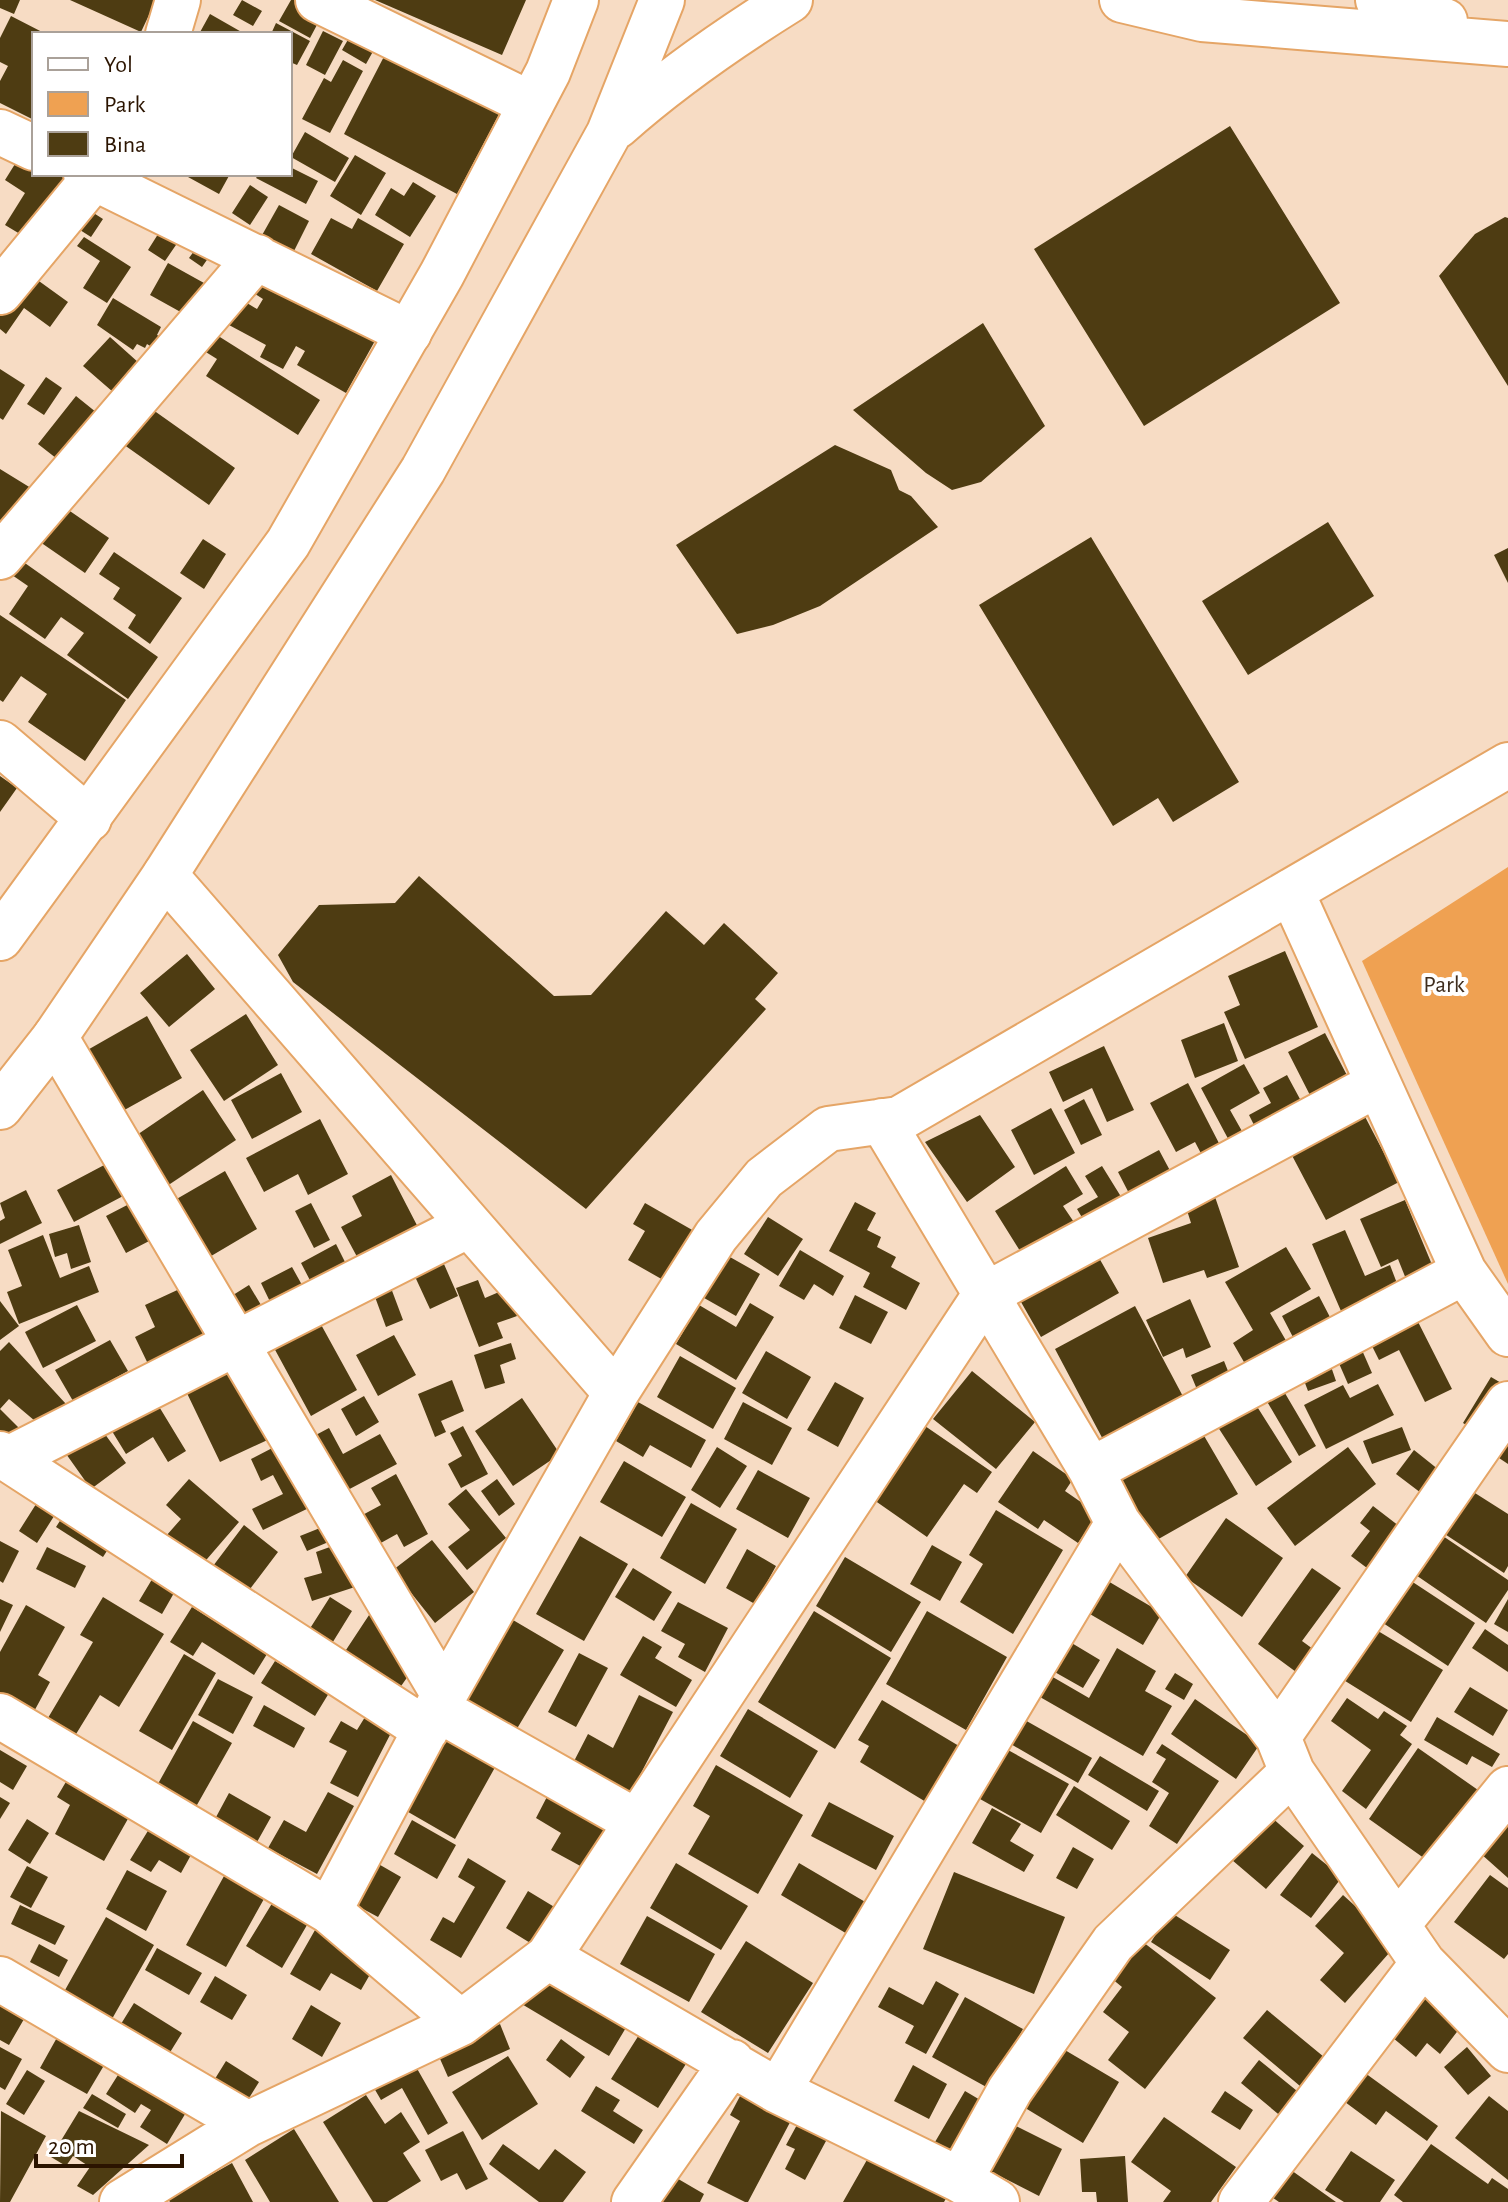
<svg xmlns="http://www.w3.org/2000/svg" width="1508" height="2202" viewBox="0 0 1508 2202" font-family="'Alegreya Sans',sans-serif">
<style>
.green{fill:#efa152}
.building{fill:#4e3c12}
.lines{fill:none;stroke-linecap:round;stroke-linejoin:round}
.street-casing{stroke:#e5a566;stroke-width:48}
.secondary-casing{stroke:#e5a566;stroke-width:48}
.street{stroke:#fff;stroke-width:44}
.secondary{stroke:#fff;stroke-width:44}
.labels{text-anchor:middle;dominant-baseline:central;stroke-width:8;stroke-linejoin:round;paint-order:stroke}
.park-label{font-size:24px;fill:#3f2d1d;stroke:#fff}
</style>
<rect width="100%" height="100%" fill="#f7dcc4"/>
<path class="green" d="M1508,867V1284L1362,961Z"/>
<path class="building" d="M0,0H20L14,14L0,8Z
M70,0H156L141,32Z
M242,0L262,11L253,26L233,15Z
M291,0H311L326,8L310,38L279,21Z
M375,0H526L502,55Z
M210,14L245,34H199Z
M11,16L46,34H34V120L0,103V81L8,66L0,62V38Z
M276,23L310,41L297,65L290,62V34H271Z
M357,24L381,37L366,64L342,50Z
M323,31L343,41L325,75L306,65Z
M392,41L506,101L457,194L344,134Z
M343,60L363,71L330,133L302,119L324,78L331,82Z
M1230,126L1340,303L1144,426L1034,249Z
M305,132L349,158L335,182L291,157Z
M25,148L34,154V174H66L75,180L35,243L5,225L25,193L5,180Z
M355,155L386,173L361,215L330,196Z
M290,167L318,181L306,204L256,178L259,174H290Z
M190,174H230L219,194L188,177Z
M413,182L436,196L410,237L375,215L391,188L404,196Z
M250,185L268,197L250,225L232,213Z
M81,205L103,219L91,237L69,223Z
M279,205L309,221L293,253L261,237Z
M1505,217L1508,218V386L1439,276L1475,234Z
M331,218L352,229L358,218L404,244L377,291L311,254Z
M160,231L178,242L165,261L148,250Z
M205,236L218,244L202,267L189,258Z
M84,237L131,267L107,303L83,288L100,261L77,246Z
M168,263L213,288L195,320L150,295Z
M267,266L381,330L346,393L297,365L305,351L296,346L283,369L260,357L266,345L229,325L242,300L257,309L263,299L252,292Z
M25,271L68,302L50,327L24,308L6,334L0,329V305Z
M113,298L161,327L157,335L164,339L158,351L147,344L145,348L137,344L133,350L97,325Z
M983,323L1045,426L981,482L952,490L926,473L853,410Z
M204,327L320,400L298,435L206,376L217,359L193,344Z
M110,337L139,363L113,392L83,366Z
M0,369L25,385L3,420L0,418Z
M46,377L62,388L44,415L27,404Z
M76,396L107,421L70,469L38,444Z
M139,400L235,468L209,505L113,437Z
M835,445L891,470L899,490L911,496L938,527L820,606L773,625L737,634L676,545Z
M0,469L39,493L0,532Z
M51,498L109,538L85,573L27,533Z
M1328,522L1374,596L1248,675L1202,601Z
M1091,537L1239,782L1173,822L1158,798L1113,826L979,605Z
M203,539L226,554L204,589L180,573Z
M1508,548V583L1494,555Z
M114,552L182,598L150,644L128,628L136,615L113,599L120,588L99,574Z
M22,561L158,657L128,699L67,655L84,633L61,617L45,639L9,614L28,586L12,575Z
M0,615L126,700L85,761L28,722L47,694L21,676L3,702L0,700Z
M0,776L17,788L0,812Z
M419,876L554,996L591,995L666,911L704,945L724,923L778,973L755,999L766,1009L586,1209L293,982L278,955L319,905L395,903Z
M1285,951L1318,1027L1245,1059L1224,1012L1240,1005L1228,976Z
M187,954L215,989L169,1027L140,993Z
M246,1014L278,1065L224,1101L190,1050Z
M147,1016L182,1078L119,1113L84,1052Z
M1224,1023L1238,1061L1195,1078L1181,1040Z
M1325,1033L1352,1085L1315,1105L1288,1052Z
M1104,1046L1134,1110L1107,1122L1092,1088L1063,1102L1049,1072Z
M1244,1064L1260,1093L1230,1110L1247,1140L1233,1148L1201,1088Z
M281,1073L302,1112L252,1139L231,1100Z
M1287,1075L1307,1112L1260,1137L1249,1115L1271,1103L1263,1088Z
M1188,1083L1223,1151L1205,1161L1195,1142L1176,1152L1150,1103Z
M203,1090L236,1140L161,1190L128,1141Z
M1084,1099L1102,1135L1081,1145L1064,1110Z
M1360,1107L1399,1182L1326,1220L1287,1146Z
M1051,1108L1075,1153L1034,1175L1011,1130Z
M980,1115L1015,1167L967,1202L925,1142Z
M320,1119L348,1174L308,1195L298,1174L264,1192L246,1158Z
M1159,1150L1175,1180L1134,1203L1118,1172Z
M108,1163L125,1195L74,1222L57,1190Z
M1066,1166L1083,1194L1063,1206L1082,1234L1030,1267L995,1211Z
M1102,1166L1128,1208L1090,1231L1077,1209L1098,1197L1085,1176Z
M225,1171L257,1229L201,1262L168,1204Z
M391,1175L422,1235L362,1266L341,1227L362,1216L352,1196Z
M26,1190L42,1223L0,1244V1221L5,1218L0,1203Z
M1213,1191L1239,1267L1207,1278L1204,1270L1163,1283L1148,1238L1191,1223L1184,1201Z
M1405,1200L1433,1267L1406,1279L1398,1259L1381,1267L1360,1219Z
M133,1202L153,1239L126,1253L106,1216Z
M855,1202L876,1213L867,1230L881,1237L877,1247L896,1257L891,1267L920,1283L906,1310L863,1287L870,1273L829,1251Z
M311,1203L330,1240L314,1248L295,1211Z
M645,1203L694,1231L665,1281L628,1260L645,1231L633,1224Z
M768,1217L803,1239L778,1276L744,1254Z
M79,1225L91,1262L71,1269L67,1253L55,1257L49,1234Z
M1345,1230L1365,1276L1390,1265L1398,1286L1341,1311L1312,1244Z
M43,1235L60,1278L89,1266L99,1292L19,1324L7,1292L22,1286L8,1250Z
M1090,1242L1119,1293L1041,1337L1013,1288Z
M336,1244L350,1272L315,1290L301,1263Z
M1286,1247L1311,1289L1270,1313L1288,1344L1248,1369L1233,1343L1253,1330L1225,1282Z
M714,1248L760,1274L736,1316L690,1290Z
M800,1250L844,1276L833,1296L814,1284L804,1300L779,1286Z
M440,1255L458,1296L430,1309L411,1268Z
M292,1267L307,1294L274,1310L261,1283Z
M388,1280L403,1320L386,1327L371,1286Z
M478,1280L485,1298L506,1289L517,1316L497,1323L503,1338L479,1347L456,1288Z
M249,1285L264,1310L238,1327L222,1302Z
M186,1286L211,1338L149,1366L135,1337L155,1327L145,1305Z
M855,1295L888,1312L871,1344L839,1328Z
M1319,1296L1332,1321L1295,1341L1282,1316Z
M1190,1299L1211,1347L1186,1358L1183,1348L1163,1357L1146,1320Z
M0,1301L19,1326L0,1340Z
M750,1303L774,1317L736,1380L676,1344L699,1305L736,1327Z
M77,1305L96,1341L43,1368L25,1332Z
M1135,1306L1187,1404L1107,1447L1055,1349Z
M1411,1308L1452,1389L1425,1402L1399,1350L1379,1360L1365,1332Z
M313,1310L357,1390L311,1416L267,1335Z
M394,1335L416,1375L378,1396L356,1355Z
M110,1340L128,1371L73,1401L55,1370Z
M1358,1341L1372,1373L1348,1384L1334,1352Z
M9,1342L66,1404L35,1421L9,1399L0,1409L21,1430L0,1442V1351Z
M511,1343L516,1359L500,1365L505,1383L485,1389L474,1355Z
M766,1351L811,1377L787,1419L742,1393Z
M1326,1352L1336,1381L1308,1391L1297,1362Z
M680,1356L736,1388L713,1429L657,1397Z
M238,1361L274,1437L220,1462L184,1387Z
M1224,1361L1234,1386L1201,1399L1191,1375Z
M972,1371L1035,1422L996,1469L933,1419Z
M1491,1377L1508,1387L1483,1435L1463,1423Z
M452,1380L464,1411L441,1421L446,1432L435,1437L418,1394Z
M835,1382L864,1398L838,1447L807,1430Z
M1279,1383L1316,1446L1299,1456L1262,1393Z
M1378,1384L1394,1415L1326,1449L1304,1405L1343,1385L1350,1398Z
M152,1395L186,1451L168,1462L153,1437L126,1454L107,1423Z
M364,1396L379,1422L356,1436L341,1409Z
M1251,1397L1292,1462L1256,1486L1214,1421Z
M522,1398L560,1454L513,1486L475,1431Z
M638,1402L706,1440L691,1468L650,1445L643,1457L616,1441Z
M743,1402L792,1428L772,1465L724,1439Z
M1196,1422L1238,1494L1155,1541L1114,1469Z
M99,1426L126,1463L91,1489L64,1451Z
M463,1426L488,1474L461,1488L448,1464L462,1456L450,1433Z
M925,1426L992,1472L977,1493L964,1484L927,1537L874,1500Z
M1402,1427L1411,1450L1372,1464L1363,1441Z
M329,1428L343,1454L380,1434L397,1464L342,1493L312,1437Z
M1508,1438V1464L1496,1456Z
M280,1444L311,1507L263,1530L252,1509L283,1494L273,1475L261,1481L251,1459Z
M717,1447L747,1466L720,1508L691,1490Z
M1348,1447L1376,1484L1295,1546L1267,1508Z
M1414,1450L1444,1474L1425,1496L1396,1474Z
M1033,1451L1073,1479L1065,1491L1098,1514L1078,1543L1044,1520L1038,1529L998,1502Z
M624,1461L686,1497L662,1537L600,1502Z
M758,1470L810,1498L788,1538L736,1509Z
M396,1474L428,1534L404,1547L397,1534L361,1554L344,1525L381,1505L371,1488Z
M189,1479L239,1522L201,1566L166,1536L181,1519L166,1505Z
M497,1479L515,1504L499,1516L481,1491Z
M1456,1481L1508,1514V1566L1504,1573L1428,1523Z
M466,1489L506,1538L467,1570L448,1547L470,1530L448,1504Z
M45,1490L63,1502L37,1543L19,1531Z
M691,1503L737,1529L705,1584L660,1558Z
M1373,1506L1399,1526L1367,1568L1351,1556L1370,1531L1360,1523Z
M67,1510L114,1540L103,1557L56,1527Z
M996,1510L1063,1550L1013,1634L960,1602L983,1564L969,1555Z
M1226,1518L1283,1558L1242,1617L1185,1577Z
M244,1525L278,1552L244,1597L210,1570Z
M320,1528L338,1538L307,1551L300,1536Z
M1434,1530L1508,1580V1590L1486,1623L1407,1569Z
M580,1536L628,1564L584,1641L536,1614Z
M432,1540L474,1592L435,1623L393,1570Z
M0,1541L19,1551L3,1583L0,1581Z
M341,1543L355,1587L312,1601L304,1578L322,1573L316,1552Z
M932,1545L962,1562L940,1601L910,1584Z
M47,1547L86,1566L75,1588L36,1569Z
M747,1549L776,1566L755,1604L726,1588Z
M845,1557L921,1602L891,1652L816,1606Z
M160,1566L174,1593L162,1614L139,1601Z
M633,1568L672,1592L654,1621L615,1597Z
M1312,1568L1341,1588L1302,1641L1328,1660L1311,1683L1258,1644Z
M1402,1575L1475,1623L1448,1666L1374,1617Z
M1101,1577L1162,1613L1143,1645L1083,1610Z
M103,1597L164,1634L119,1707L100,1695L73,1739L45,1723L93,1642L80,1635Z
M330,1597L352,1611L331,1645L309,1630Z
M0,1599L13,1605L0,1632Z
M1508,1599V1632L1494,1624Z
M678,1602L728,1628L705,1672L678,1657L685,1644L661,1631Z
M26,1605L65,1627L38,1675L50,1682L31,1717L0,1699V1652Z
M192,1607L267,1654L254,1675L202,1642L193,1656L170,1642Z
M373,1609L420,1659L399,1689L344,1653Z
M814,1611L891,1658L835,1749L758,1702Z
M927,1611L1007,1657L966,1730L886,1684Z
M513,1620L564,1650L515,1732L463,1702Z
M1373,1628L1443,1670L1411,1722L1342,1679Z
M1485,1629L1508,1645V1672L1472,1648Z
M1055,1633L1100,1660L1083,1688L1037,1662Z
M643,1636L662,1647L655,1658L692,1680L676,1707L620,1675Z
M1117,1648L1156,1671L1145,1691L1172,1706L1143,1756L1040,1697L1051,1676L1089,1698Z
M579,1653L608,1668L576,1727L548,1712Z
M184,1654L216,1673L172,1750L139,1731Z
M275,1661L329,1693L315,1716L261,1683Z
M1175,1673L1193,1684L1184,1700L1165,1689Z
M218,1679L253,1697L233,1734L198,1715Z
M1470,1687L1508,1710L1493,1736L1454,1712Z
M639,1695L673,1712L629,1796L571,1767L588,1734L613,1748Z
M1347,1698L1378,1719L1384,1711L1407,1726L1400,1735L1412,1744L1366,1809L1342,1791L1371,1750L1331,1721Z
M1195,1699L1260,1744L1236,1779L1171,1734Z
M882,1700L959,1746L926,1802L860,1762L869,1746L858,1740Z
M264,1705L305,1728L294,1748L253,1726Z
M748,1709L818,1751L790,1798L720,1756Z
M365,1717L392,1731L358,1797L330,1783L347,1751L329,1742L341,1721L357,1730Z
M1437,1717L1500,1754L1492,1767L1472,1756L1467,1765L1424,1740Z
M1023,1719L1092,1758L1078,1783L1009,1743Z
M193,1721L232,1743L193,1812L154,1791Z
M446,1732L498,1762L455,1839L403,1809Z
M1162,1744L1219,1781L1177,1844L1149,1826L1169,1793L1152,1782L1166,1759L1156,1753Z
M1418,1748L1478,1790L1428,1861L1369,1819Z
M0,1750L27,1766L13,1790L0,1782Z
M1008,1750L1069,1784L1041,1833L980,1799Z
M1100,1756L1159,1791L1147,1811L1088,1775Z
M716,1765L803,1815L758,1894L688,1854L710,1816L693,1806Z
M70,1775L133,1810L104,1861L55,1834L70,1805L57,1797Z
M1074,1786L1130,1821L1112,1850L1056,1815Z
M550,1791L610,1824L584,1868L551,1850L561,1833L536,1818Z
M328,1792L354,1806L317,1874L268,1848L284,1820L306,1832Z
M229,1793L271,1817L257,1842L215,1819Z
M0,1797L10,1803L0,1819Z
M829,1802L894,1836L876,1870L811,1836Z
M992,1808L1021,1824L1010,1841L1034,1855L1024,1872L972,1843Z
M1270,1816L1304,1846L1266,1889L1232,1860Z
M27,1819L49,1833L30,1864L8,1850Z
M412,1820L456,1845L437,1879L394,1854Z
M154,1821L196,1846L181,1873L159,1860L151,1872L130,1860Z
M1506,1823L1508,1825V1878L1480,1853Z
M1073,1847L1094,1859L1077,1889L1056,1878Z
M1312,1853L1342,1877L1311,1918L1280,1895Z
M468,1858L506,1881L461,1958L430,1940L443,1917L454,1923L475,1887L458,1877Z
M375,1862L401,1877L378,1917L352,1903Z
M676,1863L748,1906L721,1950L650,1908Z
M799,1863L867,1903L849,1935L781,1895Z
M27,1866L48,1877L31,1908L10,1897Z
M229,1867L269,1890L226,1967L186,1945Z
M127,1870L167,1891L146,1931L106,1909Z
M954,1872L1065,1917L1034,1994L923,1949Z
M1490,1875L1508,1888V1954L1504,1959L1454,1922Z
M528,1891L561,1911L540,1949L506,1928Z
M279,1892L314,1913L282,1968L246,1946Z
M1343,1895L1397,1944L1345,2003L1320,1980L1344,1953L1315,1926Z
M20,1905L65,1926L55,1945L11,1924Z
M1170,1912L1230,1950L1210,1980L1151,1942Z
M647,1916L715,1954L689,2002L620,1964Z
M106,1917L154,1945L108,2026L60,1999Z
M319,1923L372,1971L361,1990L331,1973L320,1991L290,1974Z
M1139,1939L1216,1998L1145,2089L1108,2060L1129,2032L1103,2012L1122,1987L1111,1978Z
M746,1941L813,1983L768,2053L701,2012Z
M39,1944L68,1960L59,1977L30,1962Z
M157,1948L202,1973L189,1995L145,1970Z
M541,1967L630,2021L609,2056L520,2003Z
M215,1976L247,1995L232,2020L200,2002Z
M936,1981L959,1994L926,2054L905,2043L914,2026L878,2007L889,1987L923,2005Z
M1416,1986L1463,2024L1440,2054L1427,2043L1416,2057L1381,2028Z
M0,1989L31,2007L9,2045L0,2040Z
M965,1997L1023,2029L990,2089L932,2057Z
M134,2003L182,2033L164,2062L116,2032Z
M311,2005L341,2023L322,2057L292,2039Z
M1267,2010L1324,2057L1300,2086L1243,2038Z
M500,2024L510,2049L448,2077L437,2052Z
M64,2025L106,2062L87,2094L40,2068Z
M644,2027L691,2056L658,2108L611,2079Z
M561,2039L585,2057L570,2078L546,2060Z
M1053,2043L1119,2082L1083,2143L1017,2103Z
M0,2047L22,2059L5,2090L0,2087Z
M1467,2047L1491,2076L1468,2095L1444,2067Z
M508,2056L538,2104L482,2140L452,2092Z
M128,2059L193,2101L167,2144L140,2127L151,2110L141,2104L135,2113L106,2094Z
M1259,2060L1302,2095L1283,2118L1241,2083Z
M226,2061L259,2082L246,2103L213,2082Z
M415,2065L448,2123L428,2135L402,2088L381,2100L374,2088Z
M913,2065L947,2084L929,2119L894,2101Z
M27,2070L45,2081L24,2115L6,2104Z
M1365,2073L1438,2126L1427,2141L1386,2111L1376,2125L1345,2102Z
M747,2083L797,2109L748,2202H745L707,2183L740,2121L730,2115Z
M596,2086L620,2100L613,2111L643,2130L634,2144L581,2111Z
M965,2091L992,2107L962,2158L935,2142Z
M1225,2091L1253,2110L1240,2130L1211,2112Z
M92,2094L126,2114L118,2128L83,2108Z
M366,2095L385,2124L401,2112L420,2142L403,2153L421,2181L387,2202H373L323,2122Z
M1489,2096L1508,2111V2180L1455,2138Z
M1,2111L46,2136L10,2202H0Z
M79,2111L149,2145L93,2195L77,2186L90,2167L73,2156L66,2166L51,2157Z
M804,2112L833,2128L805,2180L785,2169L795,2149L786,2145Z
M1164,2117L1236,2167L1211,2202H1163L1171,2191L1131,2162Z
M1006,2121L1062,2149L1039,2196L982,2167Z
M294,2129L339,2202H270L245,2160Z
M463,2131L488,2179L466,2190L457,2173L441,2181L425,2150Z
M503,2144L539,2170L555,2149L586,2172L563,2202H539L489,2164Z
M1431,2144L1488,2184L1492,2178L1508,2189V2202H1403L1394,2195Z
M872,2151L948,2195L944,2202H843Z
M1351,2151L1395,2180L1380,2202H1344L1325,2190Z
M1125,2156L1128,2202H1097L1096,2192H1082L1080,2159Z
M232,2163L253,2202H170L168,2199Z
M1281,2163L1336,2202H1279L1262,2190Z
M668,2173L704,2194L700,2202H651Z"/>
<g class="lines">
<defs>
<path id="street" d="M318,0L531,104
M168,34L178,0
M0,132L34,148
M86,174L409,333
M0,292L94,178
M0,557L257,257
M0,743L89,819
M165,875L616,1393
M1291,891L1464,1272L1508,1334
M55,1037L444,1695
M882,1121L1091,1470L1118,1523L1278,1737L1292,1772L1423,1963L1508,2050
M0,1454L426,1730
M8,1459L469,1225
M1091,1470L1464,1272
M437,1709L637,1822
M0,1716L329,1911L461,2023
M1278,1737L1508,1404
M329,1911L444,1695L616,1393L716,1236L764,1178L828,1129L899,1119L1508,765
M1397,1925L1508,1789
M548,1957L985,1295L1378,1084
M0,1979L248,2124
M778,2091L1118,1523
M960,2180L1010,2090L1113,1943L1292,1772
M122,2202L248,2124L461,2023L548,1957L778,2091L960,2180L997,2202
M634,2202L732,2062
M1241,2202L1423,1963"/>
<path id="secondary" d="M1122,0L1202,19L1508,44
M1378,0L1445,21
M617,126C671,78 729,38 790,0
M0,938L288,543L442,274L548,72L576,0
M0,1107L55,1037L165,875L423,470L609,133L662,0"/>
</defs>
<use href="#street" class="street-casing"/>
<use href="#secondary" class="secondary-casing"/>
<use href="#street" class="street"/>
<use href="#secondary" class="secondary"/>
</g>
<g class="labels">
<g class="park-label">
<text x="1444" y="985">Park</text>
</g>
</g>
<rect x="32" y="32" width="260" height="144" fill="#ffffff" stroke="#aaa199" stroke-width="2"/>
<rect x="48" y="58" width="40" height="12" fill="#ffffff" stroke="#aaa199" stroke-width="2"/>
<text x="104" y="72" font-size="24" fill="#2b1400">Yol</text>
<rect x="48" y="92" width="40" height="24" fill="#efa152" stroke="#aaa199" stroke-width="2"/>
<text x="104" y="112" font-size="24" fill="#2b1400">Park</text>
<rect x="48" y="132" width="40" height="24" fill="#4e3c12" stroke="#aaa199" stroke-width="2"/>
<text x="104" y="152" font-size="24" fill="#2b1400">Bina</text>
<path d="M36 2154v12h146v-12" fill="none" stroke="#2b1400" stroke-width="4"/>
<text x="48" y="2154" font-size="24" fill="#2b1400" stroke="#ffffff" stroke-width="6" paint-order="stroke">20 m</text>
</svg>
